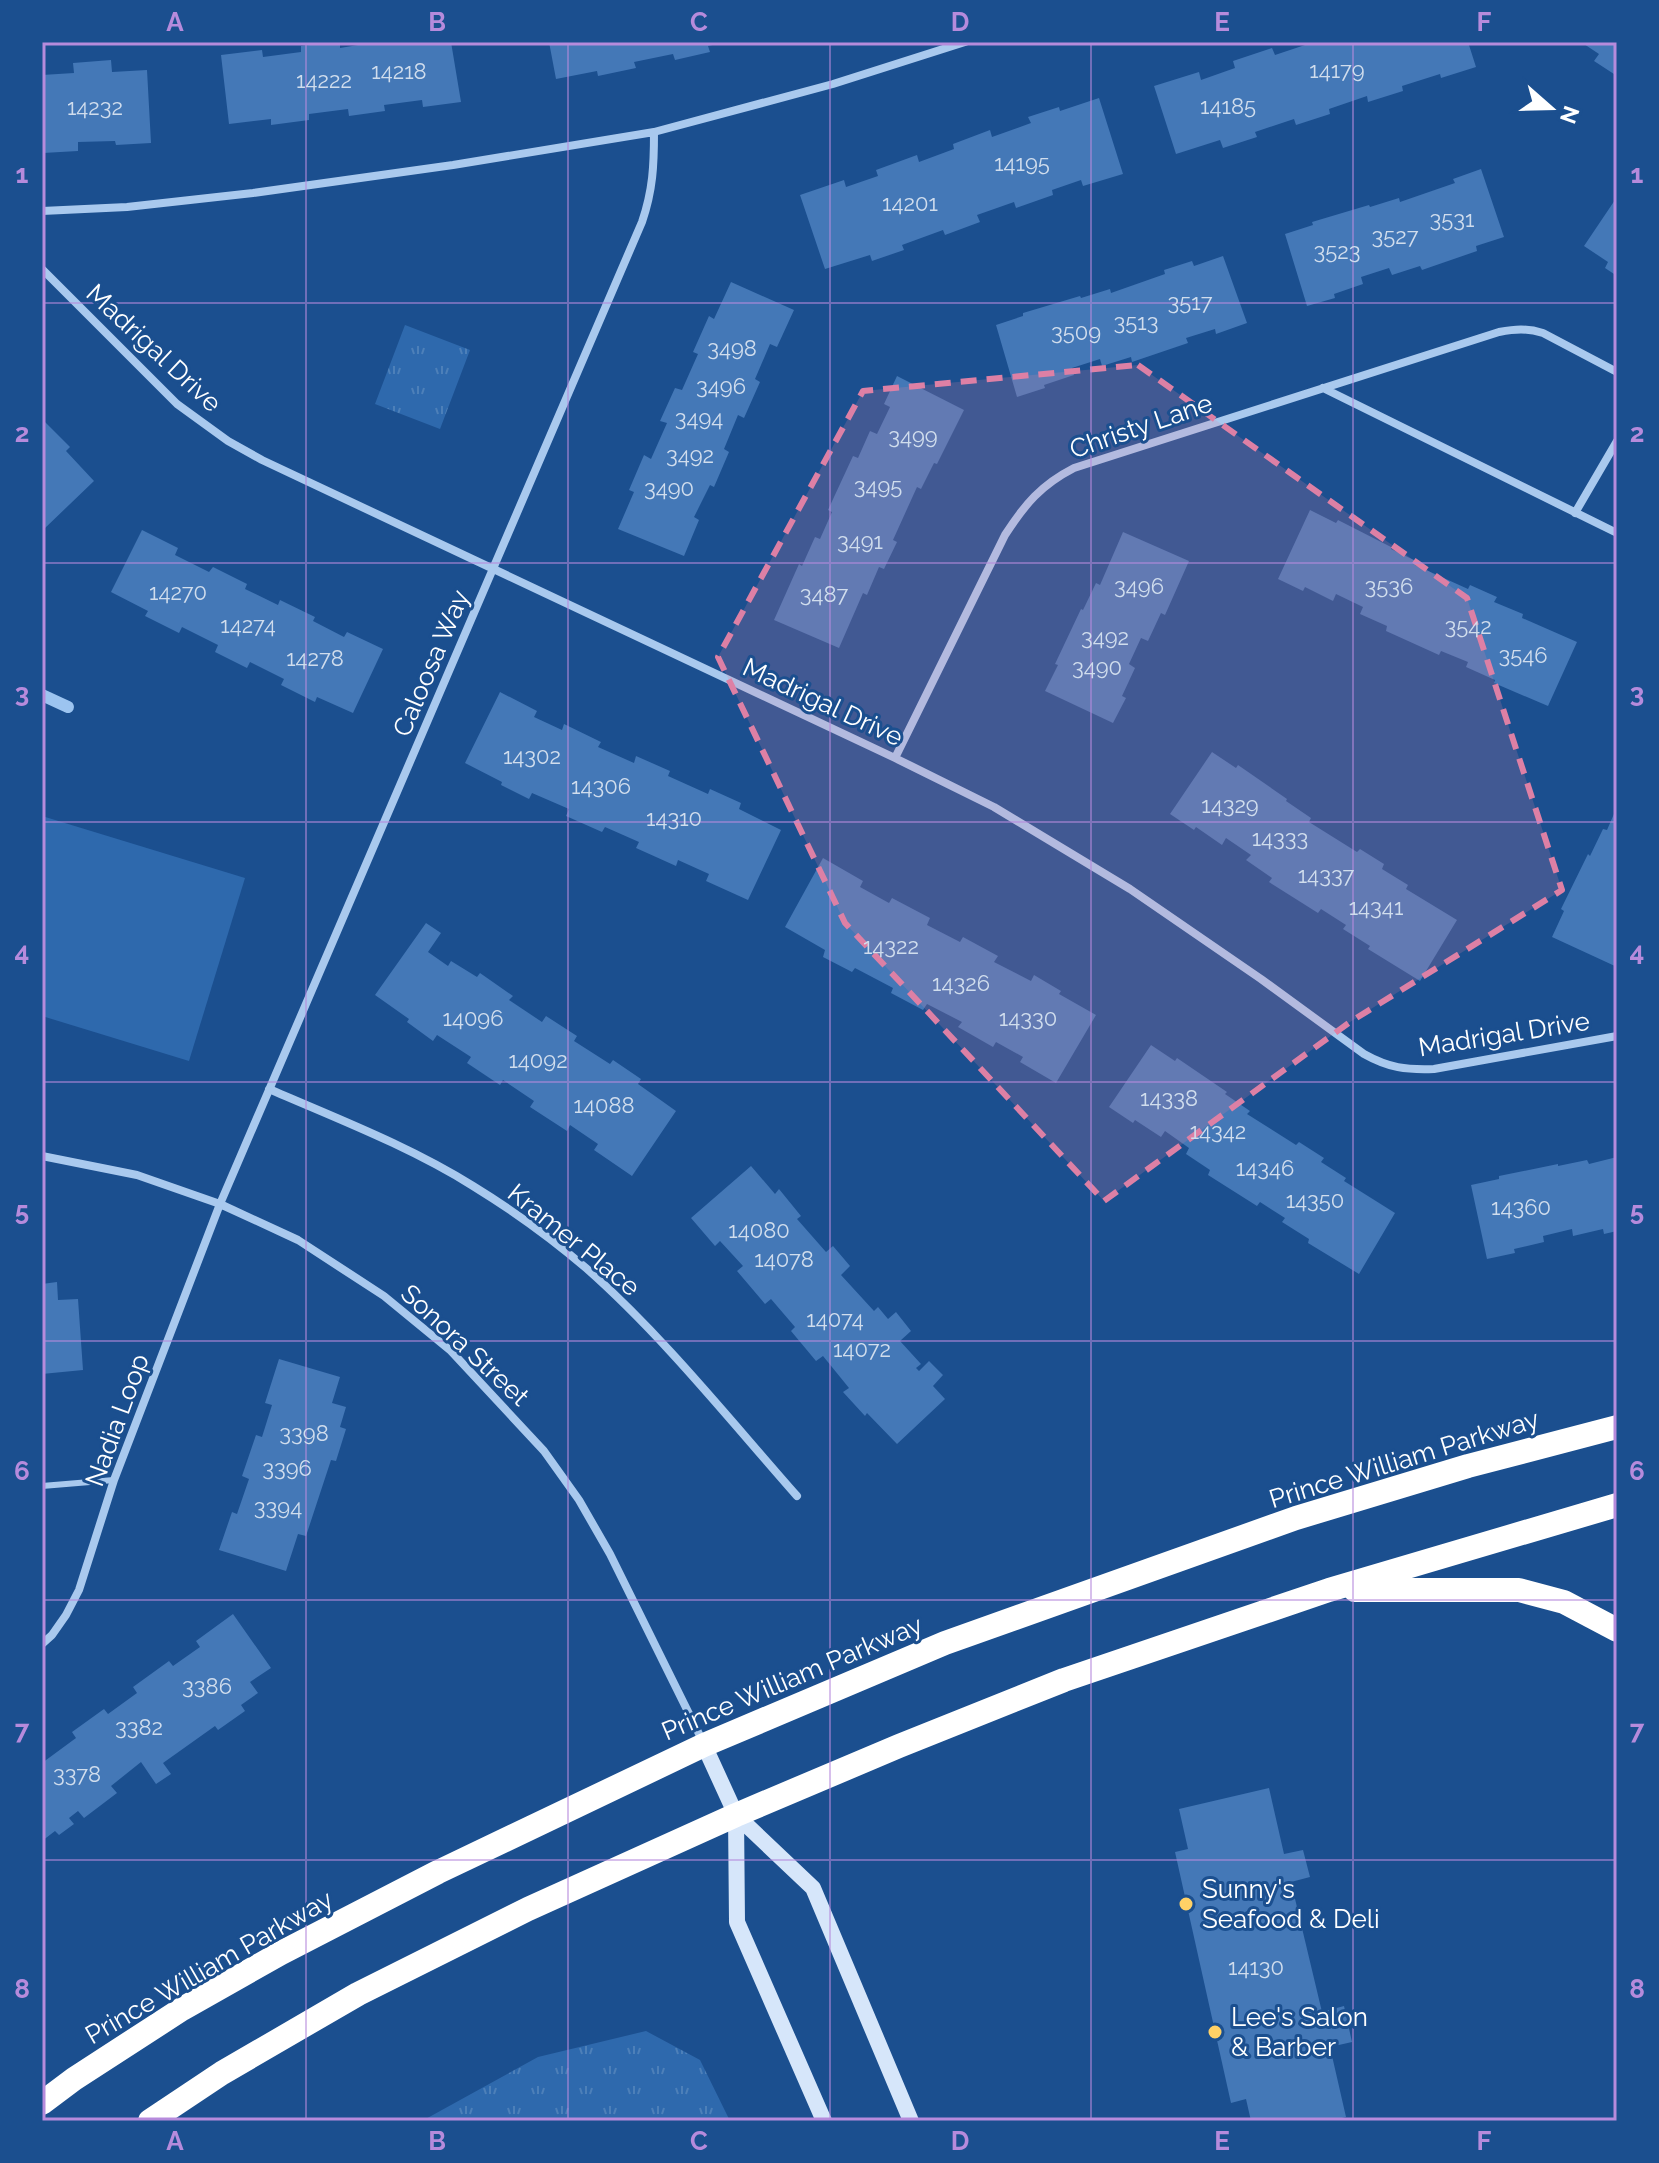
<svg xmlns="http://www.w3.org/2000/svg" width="1659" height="2163" viewBox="0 0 1659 2163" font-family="Raleway,sans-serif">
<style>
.grass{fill:url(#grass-tufts)}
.garden{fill:#2e69ad}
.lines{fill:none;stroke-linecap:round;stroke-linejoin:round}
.stream{stroke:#9cc4f0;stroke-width:12}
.building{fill:#4478b7}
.lane{stroke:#a9c9ee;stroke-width:6}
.street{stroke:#a9c9ee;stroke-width:8}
.secondary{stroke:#d6e6fa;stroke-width:16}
.highway{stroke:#fff;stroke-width:24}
.marked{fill:#dd80a5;fill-opacity:0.2;stroke:#dd80a5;stroke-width:6;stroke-dasharray:16 10;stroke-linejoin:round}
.grid{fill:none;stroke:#b68bdc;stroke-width:2;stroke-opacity:0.55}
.poi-dot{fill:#ffd166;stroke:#1b4f8f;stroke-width:3}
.labels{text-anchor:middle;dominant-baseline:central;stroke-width:6;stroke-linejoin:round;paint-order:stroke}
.number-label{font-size:22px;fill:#d0dded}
.street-label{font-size:26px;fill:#fff;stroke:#1b4f8f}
.poi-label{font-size:26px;fill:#fff;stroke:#1b4f8f;text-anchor:start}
.neatline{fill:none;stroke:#b68bdc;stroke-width:3}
.grid-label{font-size:26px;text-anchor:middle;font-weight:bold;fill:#b68bdc}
</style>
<defs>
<pattern id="grass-tufts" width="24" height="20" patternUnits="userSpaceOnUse" patternTransform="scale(2)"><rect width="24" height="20" fill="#2e69ad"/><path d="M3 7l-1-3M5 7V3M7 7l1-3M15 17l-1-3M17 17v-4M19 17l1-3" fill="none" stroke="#4d80b9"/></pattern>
</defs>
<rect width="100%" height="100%" fill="#1b4f8f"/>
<path class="grass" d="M405,325L470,350L440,429L375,404Z
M646,2031L700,2060L730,2121H422L538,2057Z"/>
<path class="garden" d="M42,816L245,878L189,1061L42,1016Z"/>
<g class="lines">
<path class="stream" d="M42,695L68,707"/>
</g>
<path class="building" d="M336,42H340V48L376,42H451L461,102L423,107L422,100L384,105L385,111L349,116L348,109L309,114V120L271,125V119L229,124L221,55L262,50L263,57L301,52V46Z
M549,42H721V43L708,46L710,52L675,60L673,54L634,62L636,68L598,76L597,71L556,79Z
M1308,42H1468L1476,67L1441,78L1440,74L1402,86L1403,91L1368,102L1367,96L1329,109L1330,114L1296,125L1294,119L1255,132L1257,137L1223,148L1220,140L1176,154L1154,86L1199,72L1201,80L1235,68L1233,61L1272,48L1275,55L1308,44Z
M1581,42H1617V76L1594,61L1599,54Z
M111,60L112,72L147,70L151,143L116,145L115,141L78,142V151L43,153L42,75L74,73L73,63Z
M1099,98L1123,174L1083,186L1081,180L1052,190L1053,195L1016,208L1014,202L977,215L980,222L945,235L943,230L902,245L904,250L872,261L870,255L825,269L800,195L844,180L846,187L878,176L876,170L917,155L919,162L954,149L953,144L990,130L992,137L1031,123L1028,117L1059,107L1060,111Z
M1481,169L1504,237L1476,246L1477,251L1422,270L1420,266L1392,275L1389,268L1361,277L1363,284L1334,294L1335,298L1307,306L1285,234L1313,225L1312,222L1369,205L1370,207L1399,198L1400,202L1455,183L1453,179Z
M1617,197V276L1605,268L1608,262L1584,246Z
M1223,256L1247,323L1216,334L1215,329L1186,338L1188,343L1132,362L1131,357L1102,366L1100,359L1072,368L1074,375L1044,385L1045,388L1017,397L996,325L1023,316V313L1080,296L1081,298L1110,289L1111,293L1165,274L1164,270L1192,261L1194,266Z
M731,282L794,310L777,347L770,344L755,379L760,382L744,418L738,415L724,449L729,452L714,487L710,485L694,517L699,520L684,556L618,529L634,492L629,490L644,455L651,459L667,423L660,421L675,388L682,390L698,354L693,352L709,316L714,319Z
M897,376L964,410L937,464L934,463L921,489L917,487L893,540L897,542L884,569L879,567L867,595L863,593L839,648L774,620L799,564L802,566L815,537L820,539L832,512L828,510L853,456L858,458L870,431L877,434L890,407L884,404Z
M42,419L70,447L66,451L94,481L44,529L42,526Z
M1310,510L1336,523L1338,520L1391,547V549L1418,562L1415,565L1468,589L1470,585L1497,597L1494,602L1523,614L1522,618L1577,642L1548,706L1494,683L1495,680L1466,667L1468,662L1441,651L1439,655L1386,631L1387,626L1360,614L1363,607L1336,594L1333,601L1305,587L1303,591L1278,579Z
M142,530L178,548L175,555L209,572L213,567L247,584L245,589L278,605L280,600L315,617L313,621L344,637L347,632L383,649L353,713L317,697L315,702L281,685L284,679L250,662L247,668L215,652L218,645L182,627L179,633L145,616L148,611L111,592Z
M1123,532L1189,561L1165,615L1161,613L1148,641L1141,638L1129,664L1135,668L1122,696L1126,698L1113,723L1045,691L1058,665L1055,664L1081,609L1083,610L1096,583L1100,585Z
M500,692L537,711L534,717L562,730L564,724L601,742L598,747L634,763L636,756L670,771L668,776L708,794L710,789L741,803L739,809L781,830L748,900L706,881L709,874L678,860L676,866L636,848L639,842L605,827L602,832L566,816L569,809L532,793L529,799L501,785L502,782L465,763Z
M1212,752L1236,768L1238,765L1287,799L1286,801L1311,818L1309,822L1357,852L1360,849L1384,864L1382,869L1408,885L1406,889L1457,920L1420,981L1368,949L1370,946L1343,929L1346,925L1321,909L1318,913L1269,882L1272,878L1246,860L1251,855L1226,838L1222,845L1196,827L1194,830L1170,814Z
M1617,807V967L1552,937L1564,911L1561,909L1588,854L1590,856L1603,829L1607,830Z
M823,858L863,881L860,887L889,903L892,898L930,918L927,925L960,942L963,937L998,956L994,962L1031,981L1034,975L1061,991L1059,994L1096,1015L1056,1083L1020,1062L1023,1057L996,1042L993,1047L958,1027L962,1022L927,1004L923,1010L891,993L893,988L855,968L852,972L823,957L825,950L785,927Z
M426,923L441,933L428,952L448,966L451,961L477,977L480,973L513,996L509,1000L542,1022L546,1016L577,1036L574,1041L610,1064L613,1060L641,1079L638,1084L676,1111L632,1176L594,1150L598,1144L570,1125L567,1131L530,1107L534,1101L503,1080L500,1085L467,1063L471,1057L437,1035L433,1041L407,1022L409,1019L375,995Z
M1151,1045L1175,1061L1177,1058L1227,1092L1225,1094L1250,1111L1247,1114L1296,1145L1299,1142L1324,1158L1321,1162L1346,1178L1344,1181L1395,1213L1359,1274L1308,1243L1309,1239L1282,1222L1285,1218L1260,1202L1257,1206L1208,1175L1210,1170L1186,1154L1189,1148L1165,1131L1161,1137L1135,1120L1133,1123L1109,1107Z
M1617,1157V1231L1604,1234L1603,1229L1573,1236L1572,1229L1543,1236L1544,1242L1514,1249L1515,1253L1487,1259L1471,1185L1499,1179V1176L1558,1164V1166L1587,1160L1589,1164Z
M751,1166L775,1194L779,1189L801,1216L797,1219L826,1252L833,1246L850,1266L841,1275L874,1311L878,1307L888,1319L896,1312L911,1331L900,1341L921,1364L916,1368L919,1371L929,1361L943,1375L933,1386L945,1399L897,1444L867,1413L865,1416L843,1392L849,1388L823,1356L816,1361L791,1331L795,1327L771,1299L765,1304L737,1271L743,1266L720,1241L715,1246L691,1218Z
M57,1282L58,1300L78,1299L83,1370L42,1374V1284Z
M279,1359L340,1377L332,1403L346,1407L340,1427L346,1429L336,1461L331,1460L306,1536L298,1534L286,1571L219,1550L232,1512L237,1514L249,1479L242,1476L256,1435L262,1437L272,1405L265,1403Z
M233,1614L271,1668L250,1682L258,1693L241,1705L245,1711L218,1730L215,1726L163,1763L171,1774L156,1784L141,1762L111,1786L117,1793L84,1818L78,1811L69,1818L74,1824L59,1835L55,1831L42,1841V1763L76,1738L72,1732L104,1709L108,1714L137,1693L133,1687L169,1661L173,1666L200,1647L196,1641Z
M1269,1788L1284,1854L1303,1850L1310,1877L1291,1882L1322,2012L1344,2006L1352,2042L1330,2047L1346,2117L1330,2121H1251L1246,2099L1231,2103L1175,1852L1188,1849L1179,1809Z"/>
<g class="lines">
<path class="lane" d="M42,1486L114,1480"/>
<path class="street" d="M42,211L127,207L253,193L453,165L654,132L833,84L965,42
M42,269L177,404L228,441L262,460L895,758L994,807L1130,889L1261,979L1364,1054C1389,1068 1406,1070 1434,1069L1617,1036
M1323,388L1617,533
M1575,513L1617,441
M895,758L1005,535C1025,504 1041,485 1074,468L1499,332C1515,329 1527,328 1543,333L1617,372
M269,1089C338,1119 409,1146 473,1186C512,1210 551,1238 586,1268C663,1336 729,1419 797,1496
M42,1156L137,1175L220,1204L298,1240L384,1296L451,1351L544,1451L579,1500L610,1554L704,1744
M42,1644L52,1635L66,1615L79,1590L114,1480L220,1204L642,222C653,190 654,165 654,132"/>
<path class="secondary" d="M704,1745L736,1815L813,1888L911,2121
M736,1815L737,1922L824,2121"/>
<path class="highway" d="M1355,1590H1519L1564,1602L1617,1630
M42,2103L74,2079L182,2009L281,1953L438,1872L704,1745L945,1643L1296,1518L1468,1466L1617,1427
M150,2121L222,2073L358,1994L528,1909L736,1815L899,1746L1064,1680L1329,1590L1617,1505"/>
</g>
<path class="marked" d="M1138,365L1467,598L1562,890L1350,1022L1104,1201L845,923L718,657L863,391Z"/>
<path class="grid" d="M306,42V2121M568,42V2121M830,42V2121M1091,42V2121M1353,42V2121M42,303H1617M42,563H1617M42,822H1617M42,1082H1617M42,1341H1617M42,1600H1617M42,1860H1617"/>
<g class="poi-dot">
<circle cx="1186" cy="1904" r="8"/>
<circle cx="1215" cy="2032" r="8"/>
</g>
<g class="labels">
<g class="number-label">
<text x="1337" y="70">14179</text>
<text x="399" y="71">14218</text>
<text x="324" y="80">14222</text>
<text x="1228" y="106">14185</text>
<text x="95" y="107">14232</text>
<text x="1022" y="163">14195</text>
<text x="910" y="203">14201</text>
<text x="1452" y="219">3531</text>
<text x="1395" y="236">3527</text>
<text x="1337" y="251">3523</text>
<text x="1190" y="302">3517</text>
<text x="1136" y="322">3513</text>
<text x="1076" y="332">3509</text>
<text x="732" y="348">3498</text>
<text x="721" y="386">3496</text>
<text x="699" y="418">3494</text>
<text x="913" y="436">3499</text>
<text x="690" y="455">3492</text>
<text x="878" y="486">3495</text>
<text x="669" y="488">3490</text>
<text x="860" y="541">3491</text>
<text x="1139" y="586">3496</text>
<text x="1389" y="586">3536</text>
<text x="178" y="592">14270</text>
<text x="824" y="594">3487</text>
<text x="248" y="625">14274</text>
<text x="1468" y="626">3542</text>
<text x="1105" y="637">3492</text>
<text x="1523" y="655">3546</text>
<text x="315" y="658">14278</text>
<text x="1097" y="667">3490</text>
<text x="532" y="756">14302</text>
<text x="601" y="786">14306</text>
<text x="1230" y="805">14329</text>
<text x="674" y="818">14310</text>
<text x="1280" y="838">14333</text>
<text x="1326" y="875">14337</text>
<text x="1376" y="907">14341</text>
<text x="891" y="946">14322</text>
<text x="961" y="983">14326</text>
<text x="473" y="1018">14096</text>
<text x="1028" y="1018">14330</text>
<text x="538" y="1060">14092</text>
<text x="1169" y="1098">14338</text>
<text x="604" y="1105">14088</text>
<text x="1218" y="1131">14342</text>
<text x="1265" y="1168">14346</text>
<text x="1315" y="1200">14350</text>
<text x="1521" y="1207">14360</text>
<text x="759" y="1230">14080</text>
<text x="784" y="1259">14078</text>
<text x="835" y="1319">14074</text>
<text x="862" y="1349">14072</text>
<text x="304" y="1433">3398</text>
<text x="287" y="1468">3396</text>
<text x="278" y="1507">3394</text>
<text x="207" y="1686">3386</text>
<text x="139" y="1727">3382</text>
<text x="77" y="1774">3378</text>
<text x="1256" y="1967">14130</text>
</g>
<g class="street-label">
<text transform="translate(154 348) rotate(43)">Madrigal Drive</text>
<text transform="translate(1141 426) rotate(-19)">Christy Lane</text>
<text transform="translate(431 663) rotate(-67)">Caloosa Way</text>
<text transform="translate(823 702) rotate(25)">Madrigal Drive</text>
<text transform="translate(1504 1034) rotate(-9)">Madrigal Drive</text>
<text transform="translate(574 1240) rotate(39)">Kramer Place</text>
<text transform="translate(465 1345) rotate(43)">Sonora Street</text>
<text transform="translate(117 1420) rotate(-70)">Nadia Loop</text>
<text transform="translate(1404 1459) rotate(-17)">Prince William Parkway</text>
<text transform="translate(792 1678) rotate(-23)">Prince William Parkway</text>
<text transform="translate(209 1967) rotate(-30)">Prince William Parkway</text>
</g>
<g class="poi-label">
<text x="1202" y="1889">Sunny's<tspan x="1202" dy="30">Seafood &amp; Deli</tspan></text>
<text x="1231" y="2017">Lee's Salon<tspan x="1231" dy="30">&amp; Barber</tspan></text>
</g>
</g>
<rect width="1659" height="2163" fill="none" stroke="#1b4f8f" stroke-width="88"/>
<g transform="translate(1551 108) rotate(110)" stroke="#1b4f8f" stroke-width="6" paint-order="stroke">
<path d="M0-6L14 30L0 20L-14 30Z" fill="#ffffff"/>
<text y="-12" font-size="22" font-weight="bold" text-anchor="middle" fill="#ffffff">N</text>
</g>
<rect x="44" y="44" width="1571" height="2075" class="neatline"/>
<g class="grid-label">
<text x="175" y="31">A</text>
<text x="437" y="31">B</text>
<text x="699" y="31">C</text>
<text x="960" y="31">D</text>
<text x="1222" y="31">E</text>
<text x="1484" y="31">F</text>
<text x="22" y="183">1</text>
<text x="1637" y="183">1</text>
<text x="22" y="442">2</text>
<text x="1637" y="442">2</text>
<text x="22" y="702">3</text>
<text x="1637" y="702">3</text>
<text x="22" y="961">4</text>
<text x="1637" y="961">4</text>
<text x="22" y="1220">5</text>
<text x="1637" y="1220">5</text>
<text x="22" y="1480">6</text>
<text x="1637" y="1480">6</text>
<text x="22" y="1739">7</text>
<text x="1637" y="1739">7</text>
<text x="22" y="1998">8</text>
<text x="1637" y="1998">8</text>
<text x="175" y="2150">A</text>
<text x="437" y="2150">B</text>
<text x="699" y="2150">C</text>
<text x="960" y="2150">D</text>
<text x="1222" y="2150">E</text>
<text x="1484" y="2150">F</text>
</g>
</svg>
